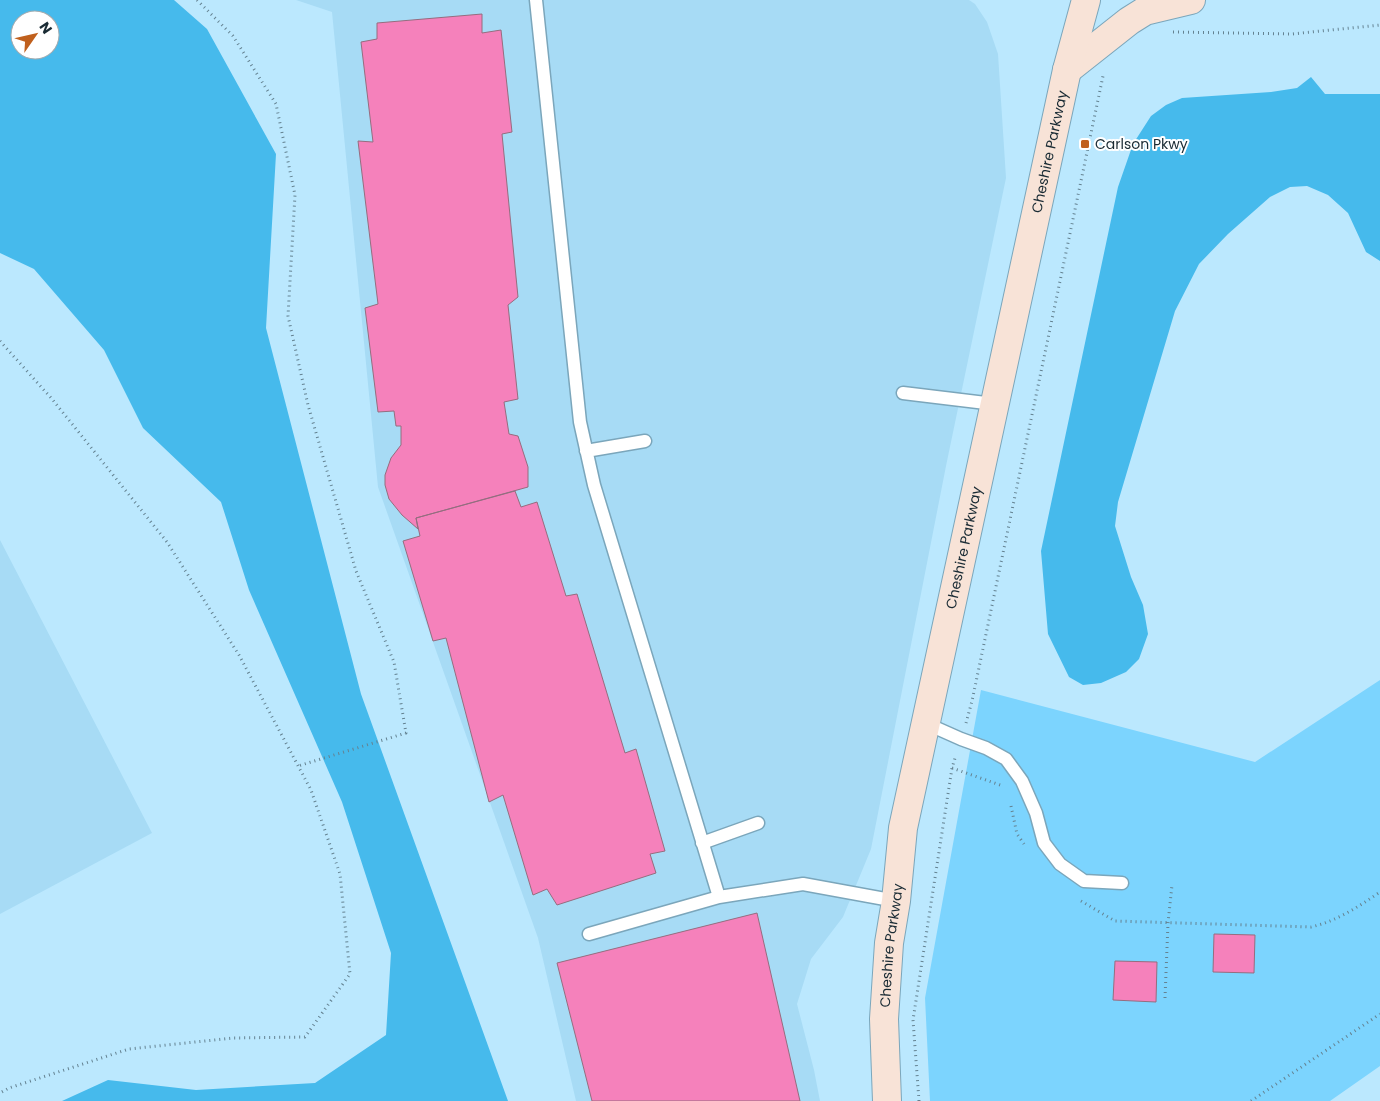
<svg xmlns="http://www.w3.org/2000/svg" width="1380" height="1101" viewBox="0 0 1380 1101" font-family="Poppins,sans-serif">
<style>
.built{fill:#a7dbf5}
.green{fill:#7cd4fe}
.water{fill:#46baec;fill-rule:evenodd}
.building{fill:#f581bb;stroke:#956d7f}
.lines{fill:none;stroke-linecap:round;stroke-linejoin:round}
.lane-casing{stroke:#7ba6bb;stroke-width:15}
.secondary-casing{stroke:#7ba6bb;stroke-width:30}
.path{stroke:#648291;stroke-width:3;stroke-dasharray:1 4;stroke-linecap:butt}
.lane{stroke:#fff;stroke-width:12}
.secondary{stroke:#f8e3d7;stroke-width:28}
.poi-dot{fill:#c0601d;stroke:#fff;stroke-width:2}
.labels{text-anchor:middle;dominant-baseline:central;stroke-width:4;stroke-linejoin:round;paint-order:stroke}
.poi-label{font-size:14px;fill:#1a2b34;stroke:#fff;text-anchor:start}
.street-label{font-size:14px;fill:#1a2b34;stroke:#fff}
</style>
<rect width="100%" height="100%" fill="#bbe8fe"/>
<path class="built" d="M296,0H969L975,4L987,22L998,54L1006,178L946,466L871,849L843,917L811,959L797,1004L814,1070L820,1101H576L538,938L378,487L332,12Z
M0,540L152,833L0,914Z"/>
<path class="green" d="M1380,680V1066L1330,1101H930L925,998L981,690L1255,762Z"/>
<path class="water" d="M0,0H174L207,29L276,154L266,328L361,694L508,1101H62L108,1080L196,1090L315,1083L386,1035L391,953L342,802L249,590L221,502L143,428L104,350L34,269L0,253ZM20,20H50V50H20Z
M1311,77L1325,94H1380V261L1366,252L1348,213L1328,195L1307,186L1290,187L1270,197L1228,234L1199,264L1175,311L1118,502L1115,526L1131,577L1143,605L1148,634L1139,659L1126,672L1101,683L1083,685L1069,677L1048,634L1041,551L1118,187L1133,144L1151,116L1166,105L1182,98L1271,92L1297,88Z"/>
<path class="building" d="M482,14V33L501,30L512,132L502,134L518,297L508,305L518,399L504,402L509,434L518,436L528,467V487L416,518L418,529L402,515L389,499L385,485V475L391,458L401,445V426H396L394,411L378,412L365,308L378,304L358,141L373,142L361,42L377,39V23Z
M515,491L521,507L537,502L566,596L577,594L625,753L636,749L665,851L650,854L656,873L557,905L547,889L533,895L503,795L489,802L446,638L433,641L403,541L420,536L416,518Z
M757,913L800,1101H592L557,963Z
M1214,934L1255,935L1254,973L1213,972Z
M1115,961L1157,962L1156,1002L1113,1000Z"/>
<g class="lines">
<defs>
<path id="lane" d="M536,0L580,422L594,485L719,897
M903,393L994,404
M586,451L645,441
M925,723L961,739L986,748L1006,759L1022,781L1036,813L1044,843L1060,864L1084,881L1122,883
M702,843L758,823
M589,934L719,897L803,884L896,901"/>
<g id="secondary">
<path d="M1067,70L1129,21L1145,11L1191,0"/>
<path id="s1" d="M887,1101L884,1019L889,943L896,901L903,828L1067,70L1086,0"/>
</g>
</defs>
<use href="#lane" class="lane-casing"/>
<use href="#secondary" class="secondary-casing"/>
<path class="path" d="M197,0L233,36L276,104L295,195L288,316L308,405L356,571L394,662L406,733L298,766
M1173,32L1292,34L1380,25
M0,341L52,399L167,542L239,655L311,790L340,874L350,974L305,1037L233,1038L129,1049L9,1088L0,1093
M966,723L972,701L1103,76
M952,768L1003,786
M1011,806L1017,834L1024,844
M1081,901L1115,921L1311,927C1337,921 1358,907 1380,892
M1165,998L1168,923L1172,885
M919,1101L913,1020L952,768L956,755
M1251,1101L1380,1014"/>
<use href="#lane" class="lane"/>
<use href="#secondary" class="secondary"/>
</g>
<rect class="poi-dot" x="1080" y="139" width="10" height="10" rx="2.5"/>
<g class="labels">
<g class="poi-label">
<text x="1095" y="144">Carlson Pkwy</text>
</g>
<g class="street-label">
<text stroke="none"><textPath href="#s1" startOffset="966">Cheshire Parkway</textPath></text>
<text stroke="none"><textPath href="#s1" startOffset="561">Cheshire Parkway</textPath></text>
<text stroke="none"><textPath href="#s1" startOffset="156">Cheshire Parkway</textPath></text>
</g>
</g>
<g transform="translate(35 35) rotate(56)"><circle r="24" fill="#ffffff" stroke="#a3aaae"/>
<path d="M0-4L9 19L0 12L-9 19Z" fill="#c0601d"/>
<text y="-8" font-size="14" font-weight="bold" text-anchor="middle" fill="#1a2b34">N</text>
</g>
</svg>
